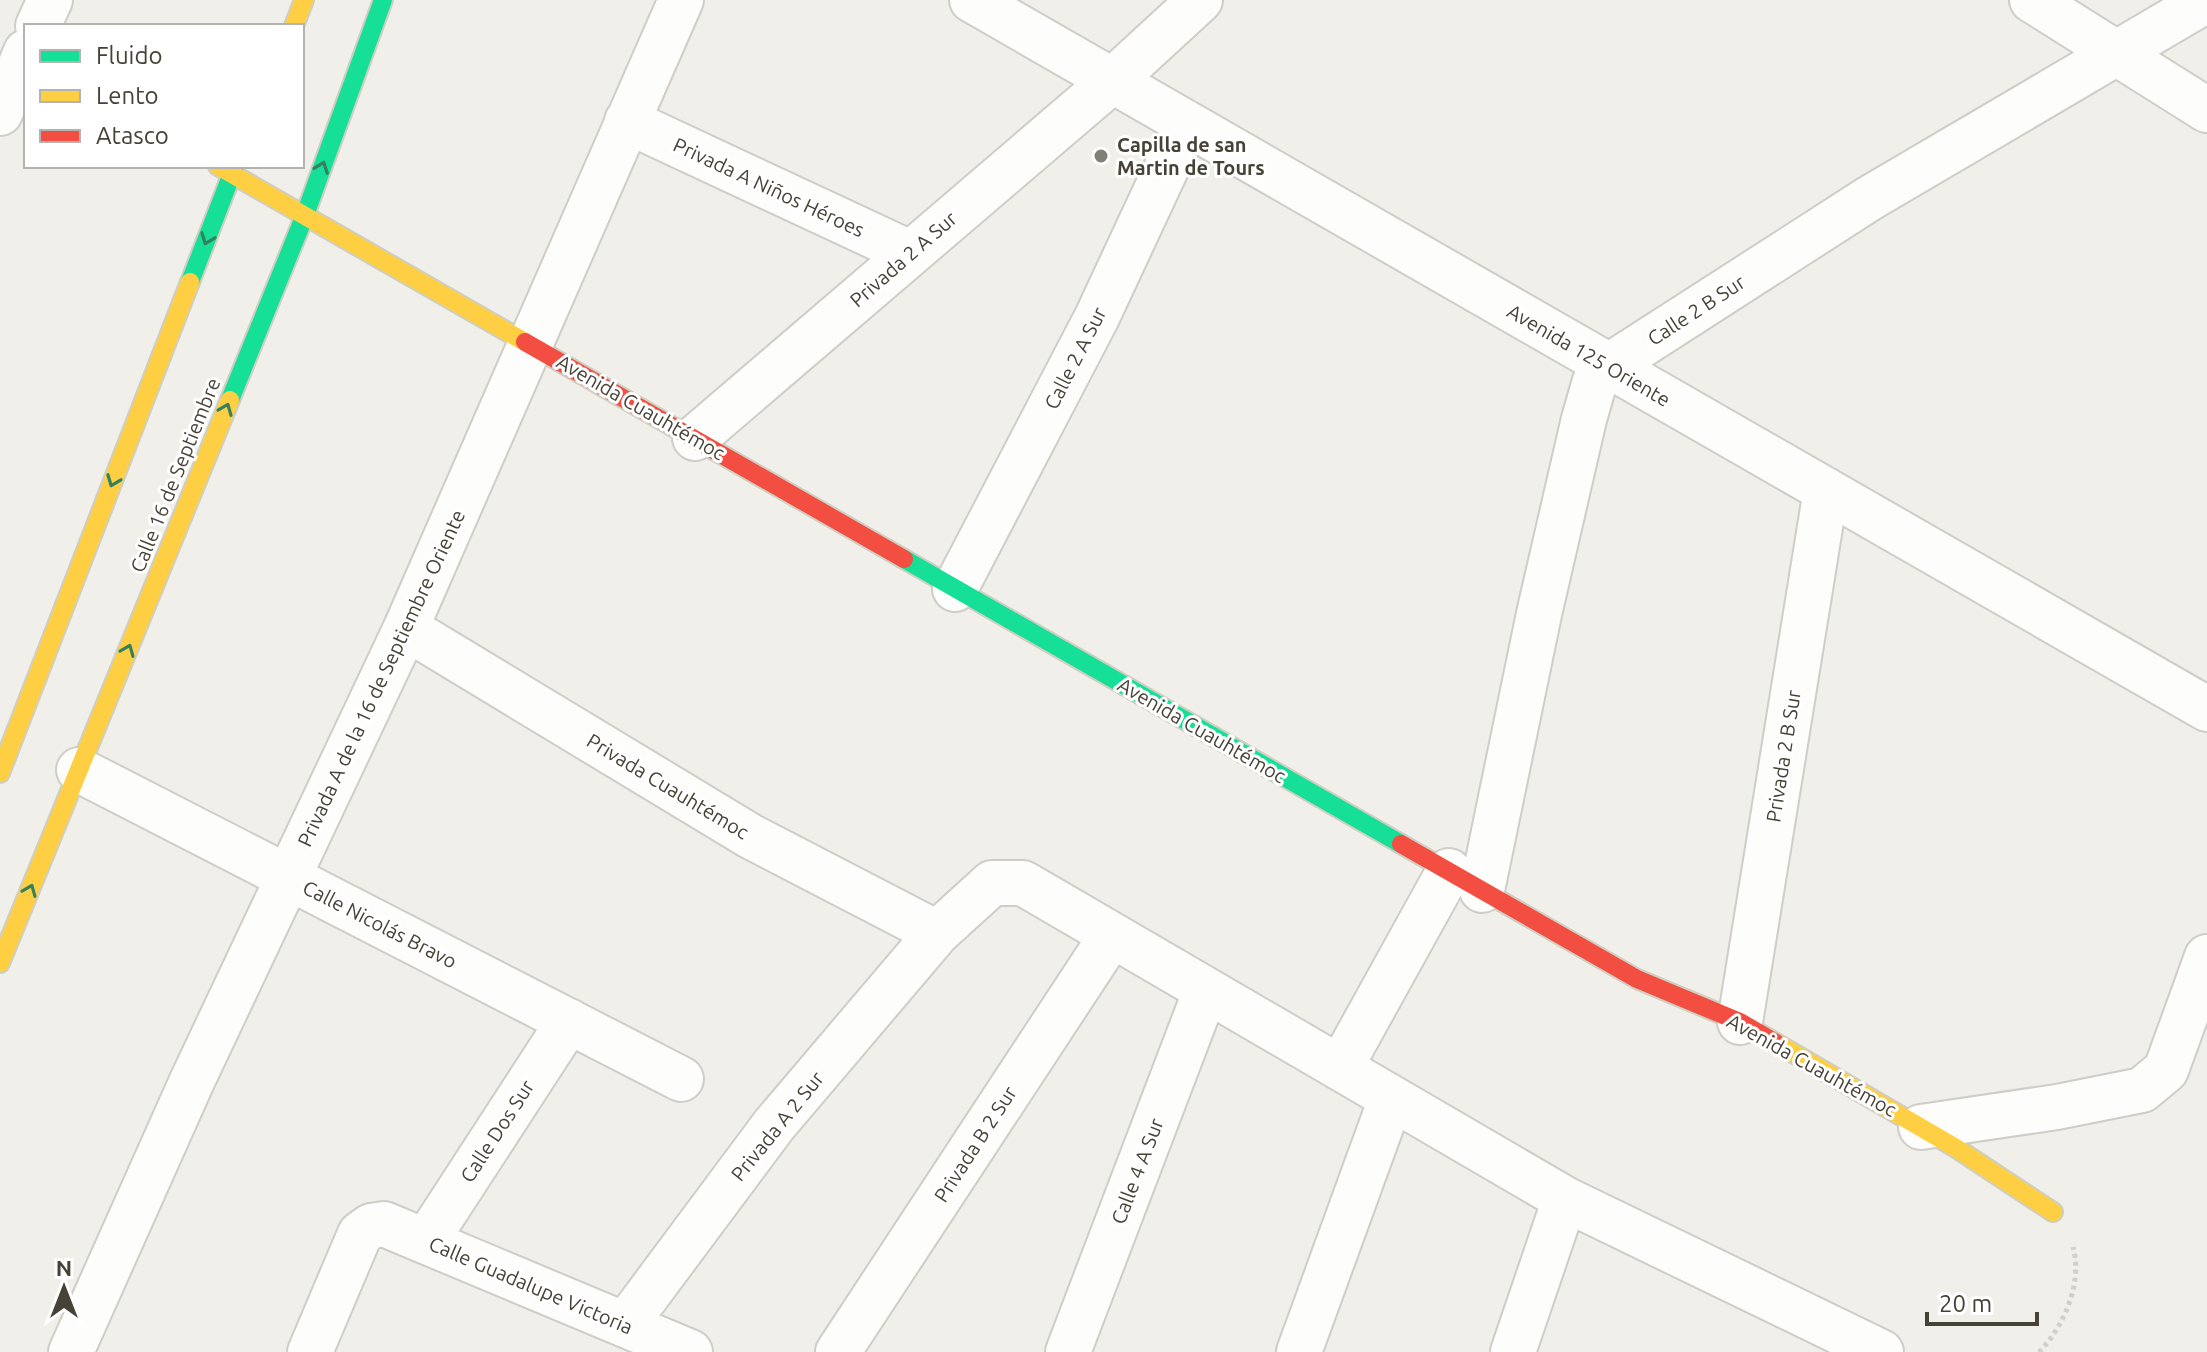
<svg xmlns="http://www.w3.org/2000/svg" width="2207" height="1352" viewBox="0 0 2207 1352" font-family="Ubuntu,sans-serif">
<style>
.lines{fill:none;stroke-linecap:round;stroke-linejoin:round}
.street-casing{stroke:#cecdc7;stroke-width:48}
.fast-casing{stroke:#cfcec1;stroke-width:22}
.slow-casing{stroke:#cfcec1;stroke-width:22}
.jam-casing{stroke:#cfcec1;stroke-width:22}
.path{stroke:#d1cfcb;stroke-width:5;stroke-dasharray:4 4;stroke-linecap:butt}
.street{stroke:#fdfdfc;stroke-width:44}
.fast{stroke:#16e098;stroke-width:18}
.slow{stroke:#ffcf43;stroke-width:18}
.jam{stroke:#f24e42;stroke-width:18}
.oneway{stroke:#33815d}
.poi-dot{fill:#827f75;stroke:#fff;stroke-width:3}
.labels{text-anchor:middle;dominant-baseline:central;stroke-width:6;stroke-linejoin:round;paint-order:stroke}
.poi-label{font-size:20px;font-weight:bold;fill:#464236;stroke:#fff;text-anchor:start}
.street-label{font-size:20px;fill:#464236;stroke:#fff}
</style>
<rect width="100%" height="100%" fill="#f0efea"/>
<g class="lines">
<defs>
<path id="street" d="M972,0L2207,709
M2032,0L2207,110
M38,26L50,0
M0,113L26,52
M627,121L910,253
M695,438L1112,81L1200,0
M955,589L1097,317L1187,124
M406,628L750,836L937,933
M79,770L681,1079
M1482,890L1539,614L1584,419L1595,381L1609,366L1870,198L2207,0
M1740,1022L1826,490
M1340,1068L1449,871
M1921,1127L2057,1107L2142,1090L2166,1070L2207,957
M426,1241L569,1021
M625,1325L774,1125L937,933L992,883H1023L1565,1199L1881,1352
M71,1352L192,1081L406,628L681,0
M310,1352L360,1234L371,1226L384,1224L690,1352
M838,1352L1112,935
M1068,1352L1206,990
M1299,1352L1391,1099
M1513,1352L1565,1199"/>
<path id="fast" d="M190,282L235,166
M230,400L305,215L383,0
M904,559L1401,844"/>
<path id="slow" d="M294,26L304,0
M218,166L525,342
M0,773L190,282
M0,963L230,400
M1776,1043L1956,1148L2053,1212"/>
<path id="jam" d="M525,342L904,559
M1401,844L1637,979L1740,1022L1776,1043"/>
</defs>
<use href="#street" class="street-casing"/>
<use href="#fast" class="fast-casing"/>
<use href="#slow" class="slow-casing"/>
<use href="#jam" class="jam-casing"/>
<path class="path" d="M2039,1352C2064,1327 2083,1282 2073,1247"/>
<use href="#street" class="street"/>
<use href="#fast" class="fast"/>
<use href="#slow" class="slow"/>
<use href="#jam" class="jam"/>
</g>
<defs><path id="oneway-chevron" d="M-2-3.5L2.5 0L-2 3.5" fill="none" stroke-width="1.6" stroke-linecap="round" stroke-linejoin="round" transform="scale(2)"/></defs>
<g class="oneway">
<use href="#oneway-chevron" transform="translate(322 167) rotate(-70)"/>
<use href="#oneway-chevron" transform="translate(207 239) rotate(111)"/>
<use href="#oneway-chevron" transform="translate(226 409) rotate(-68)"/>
<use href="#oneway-chevron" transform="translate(113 481) rotate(111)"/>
<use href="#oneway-chevron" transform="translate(128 650) rotate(-68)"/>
<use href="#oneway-chevron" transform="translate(30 890) rotate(-68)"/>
</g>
<circle class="poi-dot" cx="1101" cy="156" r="8"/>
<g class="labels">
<g class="poi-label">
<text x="1117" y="144">Capilla de san<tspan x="1117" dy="23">Martin de Tours</tspan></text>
</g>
<g class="street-label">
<text transform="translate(769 187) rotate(25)">Privada A Niños Héroes</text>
<text transform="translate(903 259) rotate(-41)">Privada 2 A Sur</text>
<text transform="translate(1696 310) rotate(-33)">Calle 2 B Sur</text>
<text transform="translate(1589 355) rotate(30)">Avenida 125 Oriente</text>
<text transform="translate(1075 358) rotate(-63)">Calle 2 A Sur</text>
<text transform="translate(641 407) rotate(30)">Avenida Cuauhtémoc</text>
<text transform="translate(175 475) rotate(-68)">Calle 16 de Septiembre</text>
<text transform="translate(381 678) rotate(-65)">Privada A de la 16 de Septiembre Oriente</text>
<text transform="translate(1202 730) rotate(30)">Avenida Cuauhtémoc</text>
<text transform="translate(1783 756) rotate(-81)">Privada 2 B Sur</text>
<text transform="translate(668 786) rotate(31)">Privada Cuauhtémoc</text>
<text transform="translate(380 924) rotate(27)">Calle Nicolás Bravo</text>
<text transform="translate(1812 1065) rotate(29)">Avenida Cuauhtémoc</text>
<text transform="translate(777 1126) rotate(-51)">Privada A 2 Sur</text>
<text transform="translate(497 1131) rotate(-57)">Calle Dos Sur</text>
<text transform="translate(975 1144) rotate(-57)">Privada B 2 Sur</text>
<text transform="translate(1137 1171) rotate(-69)">Calle 4 A Sur</text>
<text transform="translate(531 1285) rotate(23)">Calle Guadalupe Victoria</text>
</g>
</g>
<rect x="24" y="24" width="280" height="144" fill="#ffffff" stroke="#b5b3af" stroke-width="2"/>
<rect x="40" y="50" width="40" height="12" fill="#16e098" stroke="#b5b3af" stroke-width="2"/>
<text x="96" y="64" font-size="24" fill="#464236">Fluido</text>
<rect x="40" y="90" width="40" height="12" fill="#ffcf43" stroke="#b5b3af" stroke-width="2"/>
<text x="96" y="104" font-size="24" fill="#464236">Lento</text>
<rect x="40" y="130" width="40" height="12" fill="#f24e42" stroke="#b5b3af" stroke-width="2"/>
<text x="96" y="144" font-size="24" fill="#464236">Atasco</text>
<g transform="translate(64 1288)" stroke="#ffffff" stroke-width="6" paint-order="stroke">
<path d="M0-6L14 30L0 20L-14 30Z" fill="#464236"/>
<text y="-12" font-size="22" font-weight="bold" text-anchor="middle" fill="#464236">N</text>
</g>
<path d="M1927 1312v12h110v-12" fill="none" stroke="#464236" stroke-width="4"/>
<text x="1939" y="1312" font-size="24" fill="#464236" stroke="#ffffff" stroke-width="6" paint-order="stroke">20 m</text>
</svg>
